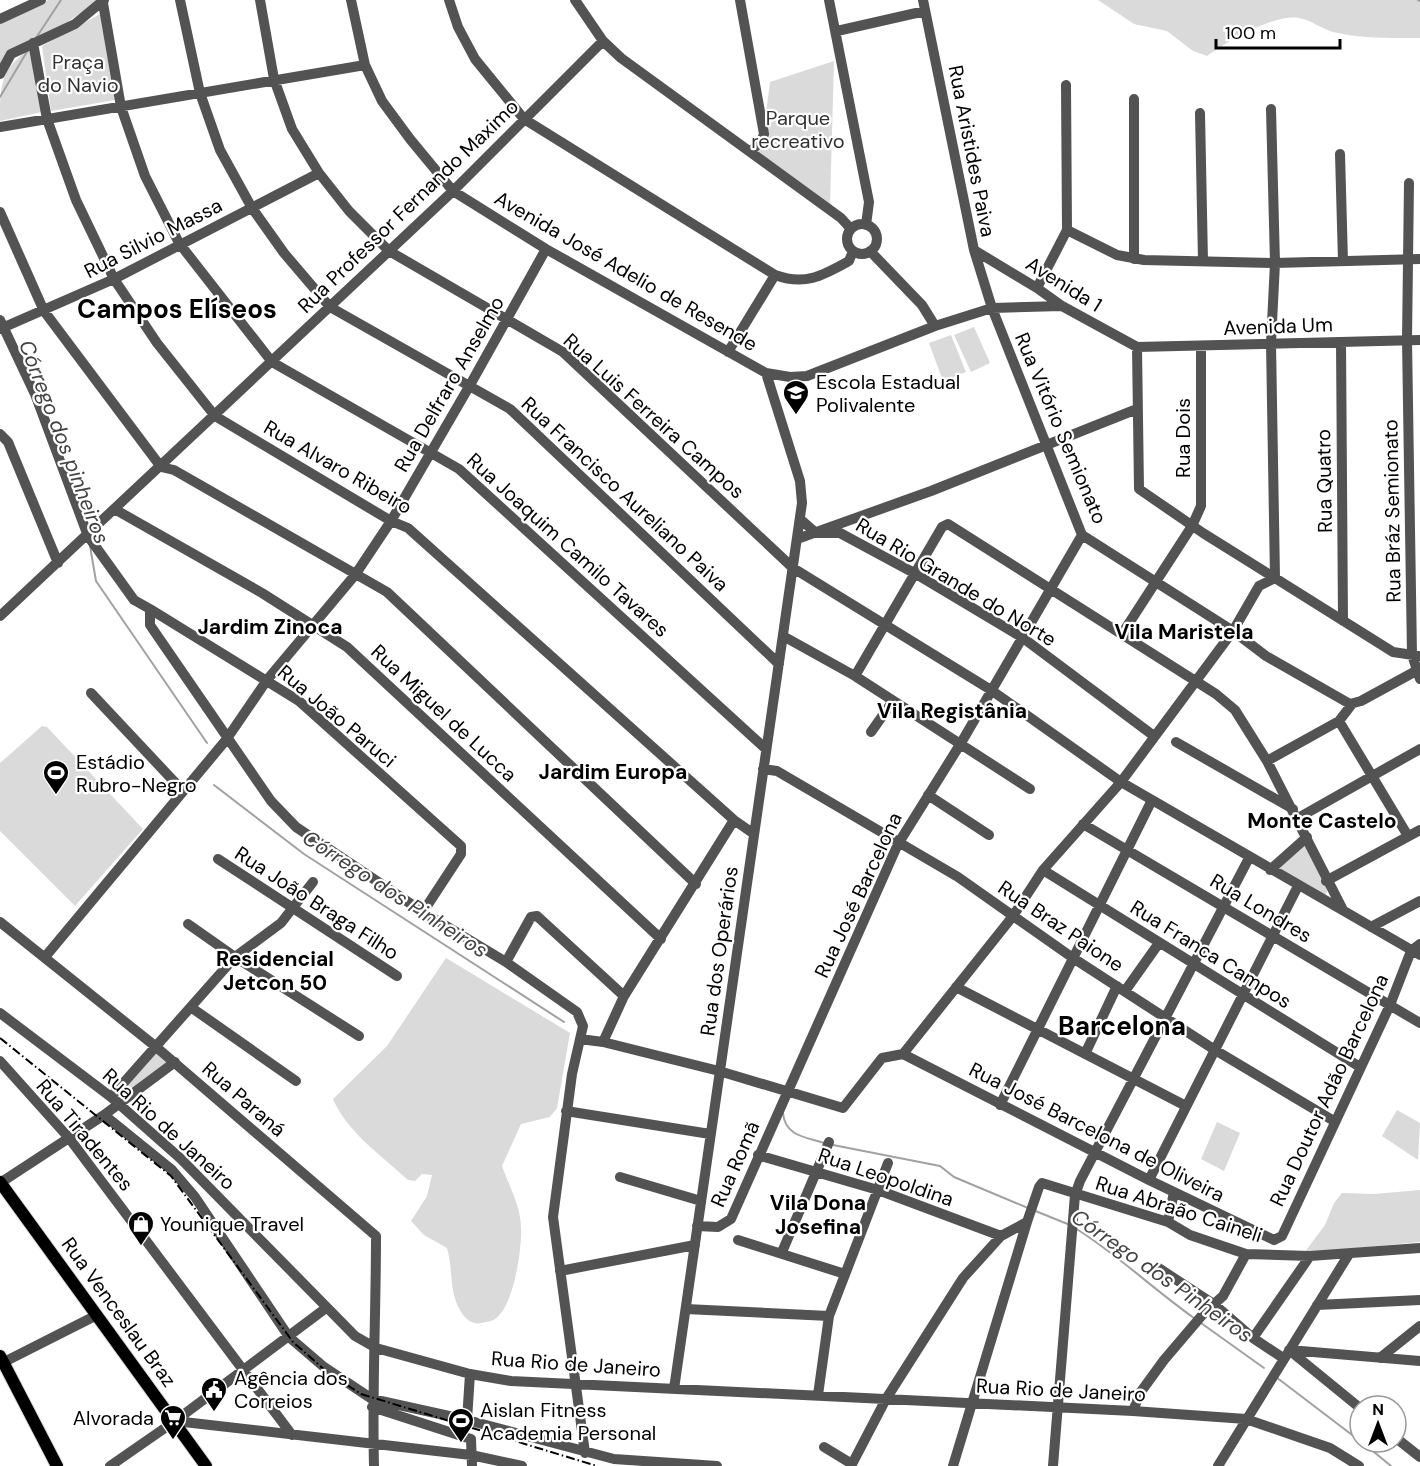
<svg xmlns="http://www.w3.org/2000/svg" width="1420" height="1466" viewBox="0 0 1420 1466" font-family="'DM Sans',sans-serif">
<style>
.green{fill:#dadada}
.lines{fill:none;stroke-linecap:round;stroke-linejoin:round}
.stream{stroke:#a1a1a1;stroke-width:2}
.major-casing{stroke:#dbdbdb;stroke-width:14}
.minor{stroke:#535353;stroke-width:10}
.major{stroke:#000;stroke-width:12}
.rail{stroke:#000;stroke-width:2;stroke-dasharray:9 3 1.5 3;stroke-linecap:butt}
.labels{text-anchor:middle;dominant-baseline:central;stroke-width:4.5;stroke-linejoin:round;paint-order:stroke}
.park-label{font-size:20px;fill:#313131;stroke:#fff}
.street-label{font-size:20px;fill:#000;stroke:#fff}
.poi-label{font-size:20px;fill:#000;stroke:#fff;text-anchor:start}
.water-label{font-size:21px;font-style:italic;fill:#424242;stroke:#fff}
.neighbourhood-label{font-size:21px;font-weight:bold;fill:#000;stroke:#fff}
.district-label{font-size:26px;font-weight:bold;fill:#000;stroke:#fff}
</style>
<rect width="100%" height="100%" fill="#fff"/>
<path class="green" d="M48,0H100L0,67V24Z
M1098,0H1420V38C1391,38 1362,39 1333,32C1322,29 1311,20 1299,18C1273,14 1228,41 1207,56L1193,51L1167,31L1134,24Z
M100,14L115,100L51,111L42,46Z
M29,49L42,112L0,121C0,86 0,70 29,49Z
M834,61L830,205L756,151L763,137L770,82Z
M974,327L990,363L971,372L954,335Z
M951,335L966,372L943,381L929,343Z
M42,726L47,727L143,829L75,906L0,831V763Z
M1304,841L1328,890L1325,895L1275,868Z
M446,958L570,1033L557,1108L550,1117L521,1124L502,1166C509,1186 521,1207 521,1228C522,1249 514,1306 495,1319C493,1321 485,1322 482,1323C472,1325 465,1319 460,1310C449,1292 453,1268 447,1248L424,1235L411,1221L427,1196L432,1175L422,1174L415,1181L408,1180C382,1156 347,1132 333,1099L387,1046Z
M156,1049L170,1062L119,1101L114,1097Z
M1397,1110L1420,1123L1418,1160L1382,1136Z
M1217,1122L1240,1133L1224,1171L1201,1159Z
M1420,1190V1242L1304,1253L1325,1225L1334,1203L1342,1193L1374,1194Z"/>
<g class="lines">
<path class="stream" d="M1418,0L1420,1
M36,38L61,0
M0,97L28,50
M90,546L96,581L207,743
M214,785L304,854L564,1022
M783,1113C785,1136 805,1137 824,1143
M833,1145L940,1166L954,1177L1028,1208
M1033,1210L1070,1225
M1075,1228C1117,1254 1153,1289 1194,1318
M1201,1323L1264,1368
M1276,1377L1360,1441
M1362,1442L1391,1466"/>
<defs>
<path id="major" d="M0,1182L206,1466
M0,1356L57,1466"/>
</defs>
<use href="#major" class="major-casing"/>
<path class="minor" d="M180,0L200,93L220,150L252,208L284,253L330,307L510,409L779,664
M260,0L274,79L292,129L319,173L349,211L389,251L563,352L793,568L991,690L1121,782L1420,955
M351,0L365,65L382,101L410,139L453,191L546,249L766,373L790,377L807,376L935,326L992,308L1062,306
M449,0L458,27L475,59L524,119L775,275C805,286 822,276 849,261L853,251
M575,0L603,41L621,58L841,218L851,229
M740,0L764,134L761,141L751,151
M829,0L869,202L866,225
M923,0L974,250L992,308L1082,535L1233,631L1266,656L1350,704L1361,701L1416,671
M103,3L121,107L145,176L179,243L272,362L459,469L766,749
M0,19L41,0
M837,31L925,11
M33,43L47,119L76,200L114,279L157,343L215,416L391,521L408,528L734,820L754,834
M0,74L11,54L75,24L104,0
M1200,113L1203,261
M0,127L365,65
M1340,154L1343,261
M1409,183L1407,340L1412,655L1420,679
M0,212L44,311L161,467L174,470L387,592L696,884
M847 239a15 15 0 1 1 30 0a15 15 0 1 1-30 0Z
M1067,230L1117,255L1144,260L1275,263L1420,259
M974,250L1037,288L1062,306L1137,347L1420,340
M870,251L922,305L935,326
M1134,259V99
M1037,288L1067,230L1066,85
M0,320L35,394L88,536L134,600L150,609V625L271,801L296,827L423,912L506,962L577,1012L583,1026L572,1074L553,1217L585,1453
M0,329L114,279L319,173
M1341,342L1343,621
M1137,347L1139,489L1203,533L1393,652L1420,656
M728,352L775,275
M0,434L8,442L58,563
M116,510L262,593L347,647L661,939
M800,519L816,533H840L916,574L1023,638L1154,736
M797,539L931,491L1137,409
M150,609L299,701L461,846V854L423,912
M0,616L453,191L603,41
M1122,634L1192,526L1201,506V347
M783,636L855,676L1030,789
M855,676L942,527L948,524L1216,694L1235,710L1267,761L1343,910
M91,693L183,791
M1339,721L1408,836
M871,732L893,701
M1176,742L1293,809
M1267,761L1339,721L1352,704
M763,769L777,771L958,877L1073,958L1215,1050L1334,1121
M928,795L989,835
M1298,818L1420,749
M1083,824L1420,1023
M218,859L397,976
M1043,870L1360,1067
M1270,870L1307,837
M1326,881L1420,830
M0,922L155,1046L376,1236C376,1313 372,1389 374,1466
M188,924L235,957L359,1036
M1371,927L1420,901
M45,957L226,740L267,680L355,575L391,521L470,385L546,249
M506,962L531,917L537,916L624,996
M956,987L1186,1106
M1125,991L1159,943
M192,1008L296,1081
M0,1013L111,1097L180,1158L355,1336L376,1348L470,1374L511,1381L1133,1411L1246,1419L1330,1448L1359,1466
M580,1039L603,1042L719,1071L843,1108L882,1058L903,1054
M603,1042L624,996L734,820
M903,1054L1013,916L1043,870L1121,782L1233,631L1259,586L1275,578L1271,343L1275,263L1271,109
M903,1054L1149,1180L1274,1240L1282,1236L1390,1005L1411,951L1420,944
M1085,1054L1117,986
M0,1061L69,1138L292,1435
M111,1097L235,957L281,923L313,882
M1000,1105L1152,800
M566,1111L710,1134
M104,1115L172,1170L195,1197L289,1337L324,1367L372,1399L467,1420L614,1459L717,1466
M758,1155L878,1190L1001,1236
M620,1177L701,1201
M1149,1180L1298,886
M0,1183L104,1115L175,1062
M1168,1222L1174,1192
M697,1226L718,1227L731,1219L898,844L961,743L1082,535
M738,1240L845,1274
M782,1252L829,1142
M1157,1267L1215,1305L1253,1338L1283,1358
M560,1271L695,1245
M1317,1305L1420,1300
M686,1309L829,1316
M1253,1338L1310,1256
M1289,1350L1420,1361
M1289,1350L1360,1408
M1380,1358L1420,1326
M0,1364L95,1316
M674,1389L802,503L800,481L766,373
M818,1395L829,1316L888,1163
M372,1407L471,1439L472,1466
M1133,1411L1140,1393L1164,1360L1204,1313L1223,1296L1246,1254
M467,1420L470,1374
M175,1421L471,1455L522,1466
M1396,1438L1420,1457
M824,1447L852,1464
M110,1466L175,1421L326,1308
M851,1466L886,1399L963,1278L1001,1236L1027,1222
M953,1466L1027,1222L1039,1187L1042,1183L1168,1222L1190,1235L1246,1254L1310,1256L1420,1248
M1053,1466L1075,1195L1080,1181L1249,858
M1218,1466L1349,1254"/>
<use href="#major" class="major"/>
<path class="rail" d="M0,1038L171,1176L293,1342L327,1372L361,1394L597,1466"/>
</g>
<defs>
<symbol id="school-pin" viewBox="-11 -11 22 30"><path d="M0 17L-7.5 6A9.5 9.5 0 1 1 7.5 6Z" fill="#000" stroke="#fff"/><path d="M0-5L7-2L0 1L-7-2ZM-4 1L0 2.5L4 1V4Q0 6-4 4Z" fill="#fff"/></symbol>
<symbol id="stadium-pin" viewBox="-11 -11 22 30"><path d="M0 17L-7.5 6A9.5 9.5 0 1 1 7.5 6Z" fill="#000" stroke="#fff"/><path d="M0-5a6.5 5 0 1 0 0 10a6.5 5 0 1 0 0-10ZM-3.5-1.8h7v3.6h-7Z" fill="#fff"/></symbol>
<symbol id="shop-pin" viewBox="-11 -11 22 30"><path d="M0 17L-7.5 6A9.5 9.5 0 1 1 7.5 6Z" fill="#000" stroke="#fff"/><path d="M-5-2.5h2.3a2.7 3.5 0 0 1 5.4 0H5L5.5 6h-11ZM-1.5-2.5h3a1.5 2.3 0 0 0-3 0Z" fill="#fff"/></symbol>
<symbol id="civic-pin" viewBox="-11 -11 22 30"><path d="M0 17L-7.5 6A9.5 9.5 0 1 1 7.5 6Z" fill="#000" stroke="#fff"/><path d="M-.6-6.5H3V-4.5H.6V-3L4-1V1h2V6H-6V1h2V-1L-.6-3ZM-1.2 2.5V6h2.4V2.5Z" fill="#fff"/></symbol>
<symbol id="supermarket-pin" viewBox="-11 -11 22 30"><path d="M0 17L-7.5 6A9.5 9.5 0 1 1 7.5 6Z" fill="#000" stroke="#fff"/><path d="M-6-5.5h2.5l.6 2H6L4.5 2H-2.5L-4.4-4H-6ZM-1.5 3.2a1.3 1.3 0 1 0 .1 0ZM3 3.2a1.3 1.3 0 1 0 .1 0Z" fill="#fff"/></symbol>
</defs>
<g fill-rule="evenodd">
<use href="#school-pin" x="781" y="378" width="30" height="40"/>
<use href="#stadium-pin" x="41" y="758" width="30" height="40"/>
<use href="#shop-pin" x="126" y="1209" width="30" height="40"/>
<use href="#civic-pin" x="199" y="1375" width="30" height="40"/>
<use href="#supermarket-pin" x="158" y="1403" width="30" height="40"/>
<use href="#stadium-pin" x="446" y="1406" width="30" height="40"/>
</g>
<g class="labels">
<g class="park-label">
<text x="78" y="62">Praça<tspan x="78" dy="23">do Navio</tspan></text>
<text x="798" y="118">Parque<tspan x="798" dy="23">recreativo</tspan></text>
</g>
<g class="street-label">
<text transform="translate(972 151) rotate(79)">Rua Aristides Paiva</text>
<text transform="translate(408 206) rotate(-44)">Rua Professor Fernando Maximo</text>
<text transform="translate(153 238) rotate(-27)">Rua Silvio Massa</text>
<text transform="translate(626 271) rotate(30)">Avenida José Adelio de Resende</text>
<text transform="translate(1064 284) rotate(32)">Avenida 1</text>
<text transform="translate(1278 326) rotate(-2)">Avenida Um</text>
<text transform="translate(449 384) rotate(-60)">Rua Delfraro Anselmo</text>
<text transform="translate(654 416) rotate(42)">Rua Luis Ferreira Campos</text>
<text transform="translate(1061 428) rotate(67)">Rua Vitório Semionato</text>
<text transform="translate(1183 438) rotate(-90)">Rua Dois</text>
<text transform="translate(338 467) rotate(30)">Rua Alvaro Ribeiro</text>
<text transform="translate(1324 481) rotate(-91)">Rua Quatro</text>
<text transform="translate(625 494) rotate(43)">Rua Francisco Aureliano Paiva</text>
<text transform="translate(1392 511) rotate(-91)">Rua Bráz Semionato</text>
<text transform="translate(568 545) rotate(42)">Rua Joaquim Camilo Tavares</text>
<text transform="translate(956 582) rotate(31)">Rua Rio Grande do Norte</text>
<text transform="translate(444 713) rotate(43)">Rua Miguel de Lucca</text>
<text transform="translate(337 716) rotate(40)">Rua João Paruci</text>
<text transform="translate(858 895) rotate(-65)">Rua José Barcelona</text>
<text transform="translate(317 903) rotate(33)">Rua João Braga Filho</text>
<text transform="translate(1261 908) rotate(31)">Rua Londres</text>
<text transform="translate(1061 926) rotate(34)">Rua Braz Paione</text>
<text transform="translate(719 951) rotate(-82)">Rua dos Operários</text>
<text transform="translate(1211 954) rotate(32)">Rua Franca Campos</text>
<text transform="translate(1329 1090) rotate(-65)">Rua Doutor Adão Barcelona</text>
<text transform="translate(244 1099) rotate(41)">Rua Paraná</text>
<text transform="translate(169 1129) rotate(42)">Rua Rio de Janeiro</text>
<text transform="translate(1097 1132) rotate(27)">Rua José Barcelona de Oliveira</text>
<text transform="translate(85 1135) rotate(50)">Rua Tiradentes</text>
<text transform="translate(735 1164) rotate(-66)">Rua Romã</text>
<text transform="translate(886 1177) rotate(19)">Rua Leopoldina</text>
<text transform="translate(1179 1209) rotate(18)">Rua Abraão Caineli</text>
<text transform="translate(119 1312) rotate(54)">Rua Venceslau Braz</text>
<text transform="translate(576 1364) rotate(4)">Rua Rio de Janeiro</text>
<text transform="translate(1061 1390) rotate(3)">Rua Rio de Janeiro</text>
</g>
<g class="poi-label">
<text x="816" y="382">Escola Estadual<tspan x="816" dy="23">Polivalente</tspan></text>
<text x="76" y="762">Estádio<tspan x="76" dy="23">Rubro-Negro</tspan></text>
<text x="160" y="1224">Younique Travel</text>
<text x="234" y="1378">Agência dos<tspan x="234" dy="23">Correios</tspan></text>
<text x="480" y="1410">Aislan Fitness<tspan x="480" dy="23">Academia Personal</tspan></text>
<text x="154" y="1418" text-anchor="end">Alvorada</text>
</g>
<g class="water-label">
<text transform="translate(64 442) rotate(69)">Córrego dos pinheiros</text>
<text transform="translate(395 894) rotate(33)">Córrego dos Pinheiros</text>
<text transform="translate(1162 1276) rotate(35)">Córrego dos Pinheiros</text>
</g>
<g class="neighbourhood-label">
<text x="270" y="627">Jardim Zinoca</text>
<text x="1184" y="632">Vila Maristela</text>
<text x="952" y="711">Vila Registânia</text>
<text x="613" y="772">Jardim Europa</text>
<text x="1322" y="821">Monte Castelo</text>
<text x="275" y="959">Residencial<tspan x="275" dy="24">Jetcon 50</tspan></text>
<text x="818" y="1203">Vila Dona<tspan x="818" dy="24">Josefina</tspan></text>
</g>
<g class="district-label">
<text x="177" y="309">Campos Elíseos</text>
<text x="1122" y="1026">Barcelona</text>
</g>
</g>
<g transform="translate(1378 1424)"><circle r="28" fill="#ffffff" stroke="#999999" stroke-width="1.5"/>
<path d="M0-4.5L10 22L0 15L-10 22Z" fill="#000000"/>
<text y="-9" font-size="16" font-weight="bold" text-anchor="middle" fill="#000000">N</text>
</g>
<path d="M1216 39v9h124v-9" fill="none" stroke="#000000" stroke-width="3"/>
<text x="1225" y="39" font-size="18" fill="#000000" stroke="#ffffff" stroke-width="4.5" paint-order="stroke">100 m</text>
</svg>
